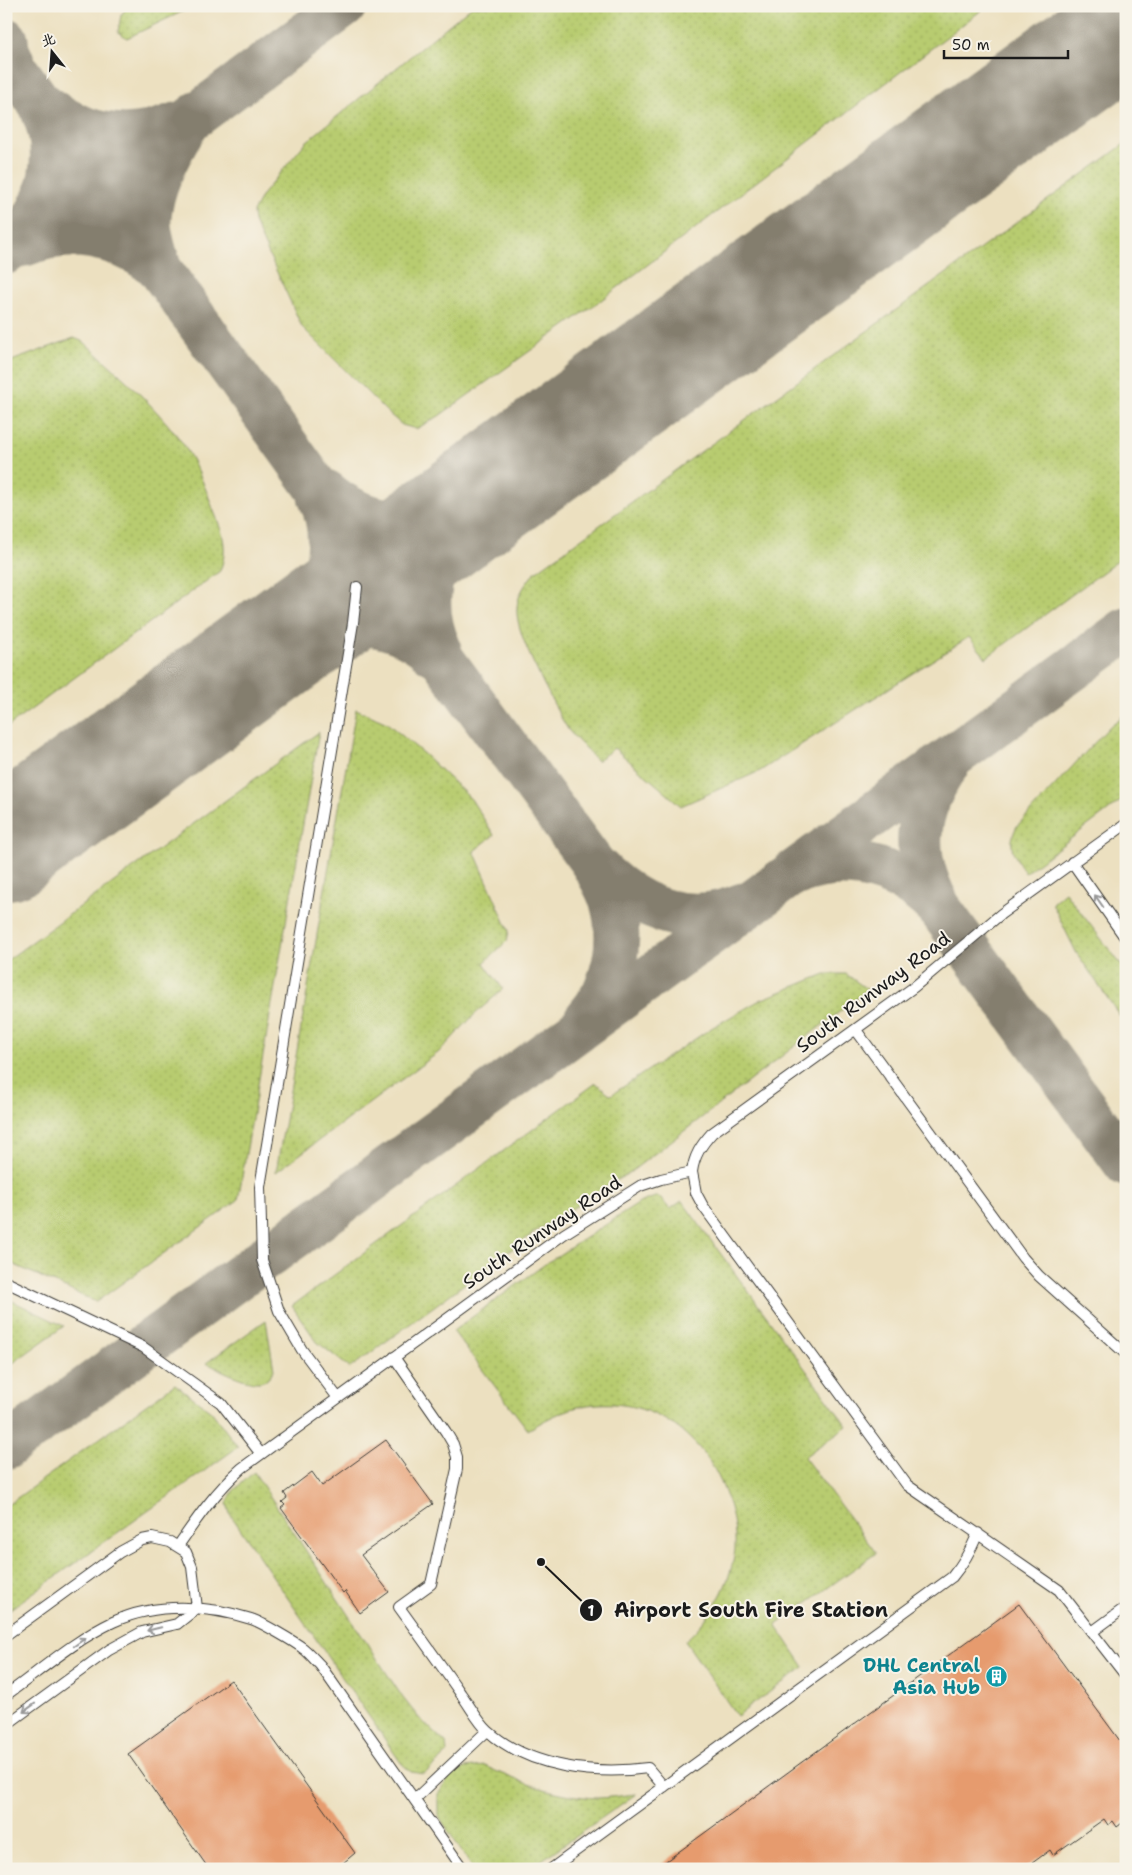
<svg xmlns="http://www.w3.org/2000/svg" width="1132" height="1875" viewBox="0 0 1132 1875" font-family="'Shantell Sans','LXGW WenKai TC',sans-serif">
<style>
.grass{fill:url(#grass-dots);stroke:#6a7446}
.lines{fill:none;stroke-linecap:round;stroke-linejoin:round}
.taxiway{stroke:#847e6e;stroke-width:45}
.runway{stroke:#847e6e;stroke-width:112}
.building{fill:#e69b6e}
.service-casing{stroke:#3b3935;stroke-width:12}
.service{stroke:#fff;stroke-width:10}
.oneway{stroke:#999}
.labels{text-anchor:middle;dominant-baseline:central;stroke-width:4;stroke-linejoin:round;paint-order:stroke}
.street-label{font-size:19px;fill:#1c1c1c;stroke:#f7f3e8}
.culture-label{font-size:19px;font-weight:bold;fill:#0d838f;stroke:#f7f3e8;text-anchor:end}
.leader{fill:none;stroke:#1c1c1c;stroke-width:2}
.callout-dot{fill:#1c1c1c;stroke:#f7f3e8;stroke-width:2}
.mark-label{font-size:15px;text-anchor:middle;font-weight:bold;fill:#fff}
.callout-label{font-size:20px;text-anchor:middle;font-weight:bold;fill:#1c1c1c;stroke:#f7f3e8;stroke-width:4;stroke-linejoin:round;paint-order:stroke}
</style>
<defs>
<pattern id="grass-dots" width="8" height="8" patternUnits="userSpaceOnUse" patternTransform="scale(1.25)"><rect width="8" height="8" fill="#b8cc70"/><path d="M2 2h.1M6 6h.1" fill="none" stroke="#9eaf60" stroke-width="1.8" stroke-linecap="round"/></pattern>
</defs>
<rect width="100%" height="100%" fill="#f7f3e8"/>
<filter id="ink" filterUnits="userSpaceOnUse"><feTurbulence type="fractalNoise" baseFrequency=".02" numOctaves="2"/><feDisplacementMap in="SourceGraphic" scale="10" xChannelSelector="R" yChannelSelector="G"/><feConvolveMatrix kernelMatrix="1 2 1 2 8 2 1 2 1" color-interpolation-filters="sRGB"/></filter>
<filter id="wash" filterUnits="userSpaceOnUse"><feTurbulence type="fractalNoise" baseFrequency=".0096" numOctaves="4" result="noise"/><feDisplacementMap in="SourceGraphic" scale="20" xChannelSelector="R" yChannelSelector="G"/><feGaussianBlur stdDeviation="1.12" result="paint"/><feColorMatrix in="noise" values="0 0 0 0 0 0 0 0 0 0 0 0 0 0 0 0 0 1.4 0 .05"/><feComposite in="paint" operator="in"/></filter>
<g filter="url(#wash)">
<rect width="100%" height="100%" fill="#ece0c0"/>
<path class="grass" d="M128,6H194L127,38L118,32L121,15Z
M472,6H987L604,298L439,416L416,429L402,425L387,412L302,327L254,222L253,212L262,195L306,142Z
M1126,143V555L986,658L969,637L760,771L681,806L614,748L597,761L569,731L560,716C548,691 514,633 517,607C518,593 526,584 534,573Z
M74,338L84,342C117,372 150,401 178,437C193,456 205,486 213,509C222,531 229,547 220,571L6,728V363Z
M356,709L387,723L425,755L471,799L494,835L474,851L509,931L507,941L484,963L503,989L474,1015L439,1052L276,1172Z
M1126,714V797L1025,873C1014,854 1006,847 1017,826L1111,725Z
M319,732L238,1200L96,1302L6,1261V961Z
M1065,892L1126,971V1025L1076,952L1052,903Z
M825,974H846L868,990L632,1171L538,1230L350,1368L317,1342L292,1306L596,1083L611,1095L713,1027L760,1000Z
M658,1196L670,1209L682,1201L847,1426L804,1457L876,1553L776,1625L804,1667L737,1716L685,1641C710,1618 727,1591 734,1557C737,1538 734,1519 728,1501C711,1444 660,1400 598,1404C572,1405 550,1417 528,1430L453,1331L548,1262L641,1202Z
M6,1298L64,1326L6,1368Z
M266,1320L274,1370C270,1375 266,1382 259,1382C244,1383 220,1369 206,1363Z
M175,1384L211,1411L238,1447L6,1612V1506Z
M254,1472L403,1698L419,1718L446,1743L447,1752L442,1759L424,1774L411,1772L401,1763L230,1514L227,1503L233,1491Z
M485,1766C520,1783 558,1796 597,1798C609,1798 623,1795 636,1794L529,1869H473L438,1815V1794L450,1777L465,1768Z"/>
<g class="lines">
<path class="taxiway" d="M6,40L7,50L16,70L378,572L591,861C599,873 606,886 611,899C624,940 615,987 586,1019
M1056,78L1126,10
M45,106C84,137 129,144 175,125
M20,237C51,202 62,155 43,111
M25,244C69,227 115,235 153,263
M6,252L100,186L344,6
M158,264C154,250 148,233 149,218C151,187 169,152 185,127
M326,492C363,524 411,530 457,513C466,509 474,501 482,496
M278,645C322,612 343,549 320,497
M274,648C285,643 297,636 309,632C352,616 398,622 433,653
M439,648C413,591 440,543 478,501
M594,865C635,908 685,930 743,905
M797,873C850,852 905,870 941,911L1126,1164
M941,911C910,857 913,813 949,762
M6,1447L1126,630"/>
<path class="runway" d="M6,844L1126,27"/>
</g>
<g id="blocks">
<path class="building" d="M386,1440L433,1504L361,1555L389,1592L360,1613L345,1591L343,1593L281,1508L285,1505L282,1502L287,1498L284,1493L312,1472L322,1486Z
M1019,1604L1126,1749V1820L1117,1827L1113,1821L1108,1825L1104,1819L1053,1855L1050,1850L1024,1869H655Z
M231,1680L355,1853L336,1869H209L128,1754Z"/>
</g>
</g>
<g filter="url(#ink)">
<use href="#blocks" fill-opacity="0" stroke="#3b3935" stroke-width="1"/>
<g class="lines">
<defs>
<path id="service" d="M1072,862L1126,939
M856,1030L1023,1258L1039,1276L1126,1354
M692,1172L696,1193L703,1206L907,1485L1059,1590L1126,1676
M6,1282L143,1347L221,1403L261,1454
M394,1357L446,1432L453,1444L457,1457V1469L431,1584L399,1607C420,1636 441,1665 461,1694C470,1706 478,1722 488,1731C529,1768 596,1775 648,1768L664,1787
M338,1398L302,1350L279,1311L262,1260L260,1187L353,623L357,587
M178,1546C198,1517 216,1491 242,1468L564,1234L640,1186L661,1179L692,1172C694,1156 701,1145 712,1133L914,987L1001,914L1126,824
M1092,1632L1126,1607
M6,1635L120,1552L142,1540L152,1538L170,1542L186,1552L192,1567L197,1608
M6,1695C41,1670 75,1640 113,1622C156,1602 207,1605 251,1619C261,1622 295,1642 304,1649C310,1654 315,1660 320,1665L463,1869
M6,1725L109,1650L142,1632L177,1624L197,1608
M415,1799L487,1731
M551,1869L952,1577C963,1564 971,1550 978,1533"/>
</defs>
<use href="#service" class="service-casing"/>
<use href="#service" class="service"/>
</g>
<defs><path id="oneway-shaft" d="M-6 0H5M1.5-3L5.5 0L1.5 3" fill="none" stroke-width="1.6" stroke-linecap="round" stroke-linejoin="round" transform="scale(1.25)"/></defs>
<g class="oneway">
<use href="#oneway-shaft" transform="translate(1099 901) rotate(-125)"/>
<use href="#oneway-shaft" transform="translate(154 1629) rotate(166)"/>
<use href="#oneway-shaft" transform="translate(80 1642) rotate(-35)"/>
<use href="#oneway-shaft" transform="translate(29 1708) rotate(144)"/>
</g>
</g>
<defs>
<symbol id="building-disc" viewBox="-11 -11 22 22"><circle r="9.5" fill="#0f9aa8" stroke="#f7f3e8"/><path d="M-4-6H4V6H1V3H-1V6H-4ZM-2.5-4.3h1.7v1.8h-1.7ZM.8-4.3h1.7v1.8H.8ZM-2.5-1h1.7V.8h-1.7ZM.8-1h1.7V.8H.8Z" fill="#fff"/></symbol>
</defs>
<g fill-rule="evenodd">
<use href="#building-disc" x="984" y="1664" width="25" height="25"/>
</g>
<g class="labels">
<g class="street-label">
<text transform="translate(873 992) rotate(-37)">South Runway Road</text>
<text transform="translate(542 1232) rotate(-34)">South Runway Road</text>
</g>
<g class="culture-label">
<text x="980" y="1665">DHL Central<tspan x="980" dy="22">Asia Hub</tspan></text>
</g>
</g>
<path class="leader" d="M541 1562L591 1610"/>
<g class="callout-dot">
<circle cx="541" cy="1562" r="5"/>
<circle cx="591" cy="1610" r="12"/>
</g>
<g class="mark-label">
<text x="591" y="1616">1</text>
</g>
<g class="callout-label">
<text x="751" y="1617">Airport South Fire Station</text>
</g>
<rect width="1132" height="1875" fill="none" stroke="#f7f3e8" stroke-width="25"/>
<g transform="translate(52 52) rotate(343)" stroke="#f7f3e8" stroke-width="4" paint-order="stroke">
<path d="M0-4L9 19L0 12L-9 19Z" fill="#1c1c1c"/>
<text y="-8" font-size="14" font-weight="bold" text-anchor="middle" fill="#1c1c1c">北</text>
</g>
<path d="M944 50v8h124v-8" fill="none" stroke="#1c1c1c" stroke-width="2.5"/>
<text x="952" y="50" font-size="15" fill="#1c1c1c" stroke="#f7f3e8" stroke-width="4" paint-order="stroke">50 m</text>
</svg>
